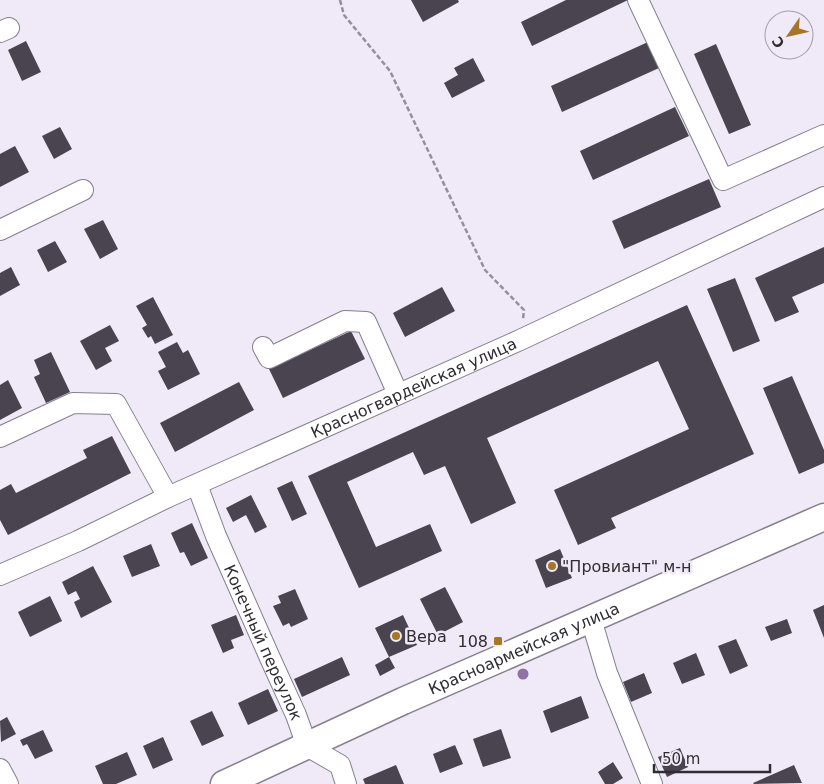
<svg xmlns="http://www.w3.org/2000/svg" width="824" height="784" viewBox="0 0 824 784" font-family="'DejaVu Sans',sans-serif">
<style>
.building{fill:#49444f}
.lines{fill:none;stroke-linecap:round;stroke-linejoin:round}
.minor-casing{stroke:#857f8c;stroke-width:22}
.major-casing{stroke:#857f8c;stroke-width:29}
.path{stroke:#948f98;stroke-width:2.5;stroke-dasharray:5 2.5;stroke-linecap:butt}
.minor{stroke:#fff;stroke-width:20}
.major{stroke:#fff;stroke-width:26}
.tree{fill:#9072a4}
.poi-dot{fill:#a47628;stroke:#f0e9f7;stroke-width:2}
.labels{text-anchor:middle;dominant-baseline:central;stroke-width:5;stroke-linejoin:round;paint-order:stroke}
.street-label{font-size:16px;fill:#302d32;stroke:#f0e9f7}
.poi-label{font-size:16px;fill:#302d32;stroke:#f0e9f7;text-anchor:start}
</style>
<rect width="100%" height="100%" fill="#f0e9f7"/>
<path class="building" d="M411,0H458L459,2L423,22Z
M566,0H628L532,46L521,22Z
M26,41L41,72L22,81L8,50Z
M648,42L659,68L562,112L551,86Z
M716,44L751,125L729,134L694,54Z
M473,58L485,81L452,98L444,83L458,75L454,68Z
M675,107L689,136L593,180L580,151Z
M60,127L72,149L54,159L42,136Z
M15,146L29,172L0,187V154Z
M709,179L721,207L624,249L612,221Z
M103,220L118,249L100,259L84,229Z
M55,241L67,262L48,272L37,250Z
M824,247V283L792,297L799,312L775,322L755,278Z
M11,267L20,285L0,296V273Z
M735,278L760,341L733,352L707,289Z
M442,287L455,311L405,337L393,313Z
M153,297L173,335L155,344L151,336L148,338L142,328L147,325L136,306Z
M687,305L754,454L611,518L616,528L578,545L554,490L689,429L658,361L487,438L516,503L471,524L445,466L424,475L413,452L347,482L376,547L430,524L442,551L359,588L308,476Z
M110,325L119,341L105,348L112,361L96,370L80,341Z
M351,331L365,359L283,398L269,369Z
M177,342L183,353L188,350L200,374L168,390L158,371L166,367L158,352Z
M51,352L70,392L46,403L34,377L40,374L34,360Z
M792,376L824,450V463L799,474L763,388Z
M8,380L22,408L0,420V385Z
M239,382L254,410L175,452L160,423Z
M112,436L131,473L8,535L0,520V490L11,484L16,493L87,458L83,450Z
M292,481L307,514L292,521L277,488Z
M251,495L267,527L255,533L246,515L233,522L226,508Z
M192,523L208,558L191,566L184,552L180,553L171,533Z
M151,544L160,566L132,577L123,556Z
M560,549L572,578L546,588L535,560Z
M93,566L112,602L81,618L74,602L80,599L76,591L68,595L62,582Z
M445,587L463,622L438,635L420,599Z
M295,589L308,619L291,627L289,623L283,626L273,606L281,603L278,596Z
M50,596L62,621L30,637L18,612Z
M824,605V638L813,610Z
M236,615L244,635L231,640L234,648L223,653L211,625Z
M403,615L417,645L389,657L395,668L380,676L375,665L389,657L375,628Z
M787,619L792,633L771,641L765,627Z
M736,639L748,666L730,674L718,646Z
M696,653L705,675L682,684L673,663Z
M342,657L350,675L302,697L294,679Z
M644,673L652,693L631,702L623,682Z
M268,689L278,711L248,725L238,703Z
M581,696L589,718L551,733L543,711Z
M212,711L224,736L202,746L190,721Z
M7,717L16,734L1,742L0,721Z
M501,729L511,758L483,767L473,739Z
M43,730L53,751L35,759L27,744L23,746L20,740Z
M163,737L173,760L153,769L143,746Z
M455,745L463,764L440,773L433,754Z
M680,748L688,767L667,777L658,757Z
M127,752L137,775L116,784H103L95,766Z
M613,762L623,778L613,784H605L598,772Z
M396,765L404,784H365L363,779Z
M794,765L802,783L754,784L753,783Z"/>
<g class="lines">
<defs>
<g id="minor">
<path d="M638,0L723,180L824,135"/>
<path d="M0,32L9,28"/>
<path d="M0,230L83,190"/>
<path d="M263,347L269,358L345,321L366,322L398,394"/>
<path d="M0,437L73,403L116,404L168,497"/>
<path id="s1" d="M197,485L216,536L270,658L296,715L307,746L340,765L346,784"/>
<path id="s2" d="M0,575L78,541L168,497L520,340L824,197"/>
<path d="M591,619L607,673L652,784"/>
<path d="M0,769L8,784"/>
</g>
<g id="major">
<path id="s3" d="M224,784L403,701L824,517"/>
</g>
</defs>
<use href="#minor" class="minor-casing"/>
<use href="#major" class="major-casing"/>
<path class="path" d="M340,0L344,15L390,71L485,270L524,310L523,319"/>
<use href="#minor" class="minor"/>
<use href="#major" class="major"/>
</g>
<circle class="tree" cx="523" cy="674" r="5.5"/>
<g class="poi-dot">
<circle cx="552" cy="566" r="5"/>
<circle cx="396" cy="636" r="5"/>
<rect x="493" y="636" width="10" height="10" rx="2.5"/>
</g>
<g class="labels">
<g class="street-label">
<text stroke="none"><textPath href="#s2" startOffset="454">Красногвардейская улица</textPath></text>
<text stroke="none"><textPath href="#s1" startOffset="171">Конечный переулок</textPath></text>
<text stroke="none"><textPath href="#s3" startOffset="329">Красноармейская улица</textPath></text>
</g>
<g class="poi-label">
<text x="562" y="566">"Провиант" м-н</text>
<text x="406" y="636">Вера</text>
<text x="488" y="641" text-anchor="end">108</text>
</g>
</g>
<g transform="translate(789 35) rotate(236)"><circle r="24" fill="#f0e9f7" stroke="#a39ea8"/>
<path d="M0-4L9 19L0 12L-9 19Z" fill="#a47628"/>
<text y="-8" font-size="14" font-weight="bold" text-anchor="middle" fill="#302d32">С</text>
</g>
<path d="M654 764v8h116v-8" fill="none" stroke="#302d32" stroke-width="2.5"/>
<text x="662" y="764" font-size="15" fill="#302d32" stroke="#f0e9f7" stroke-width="4" paint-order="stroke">50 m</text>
</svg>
